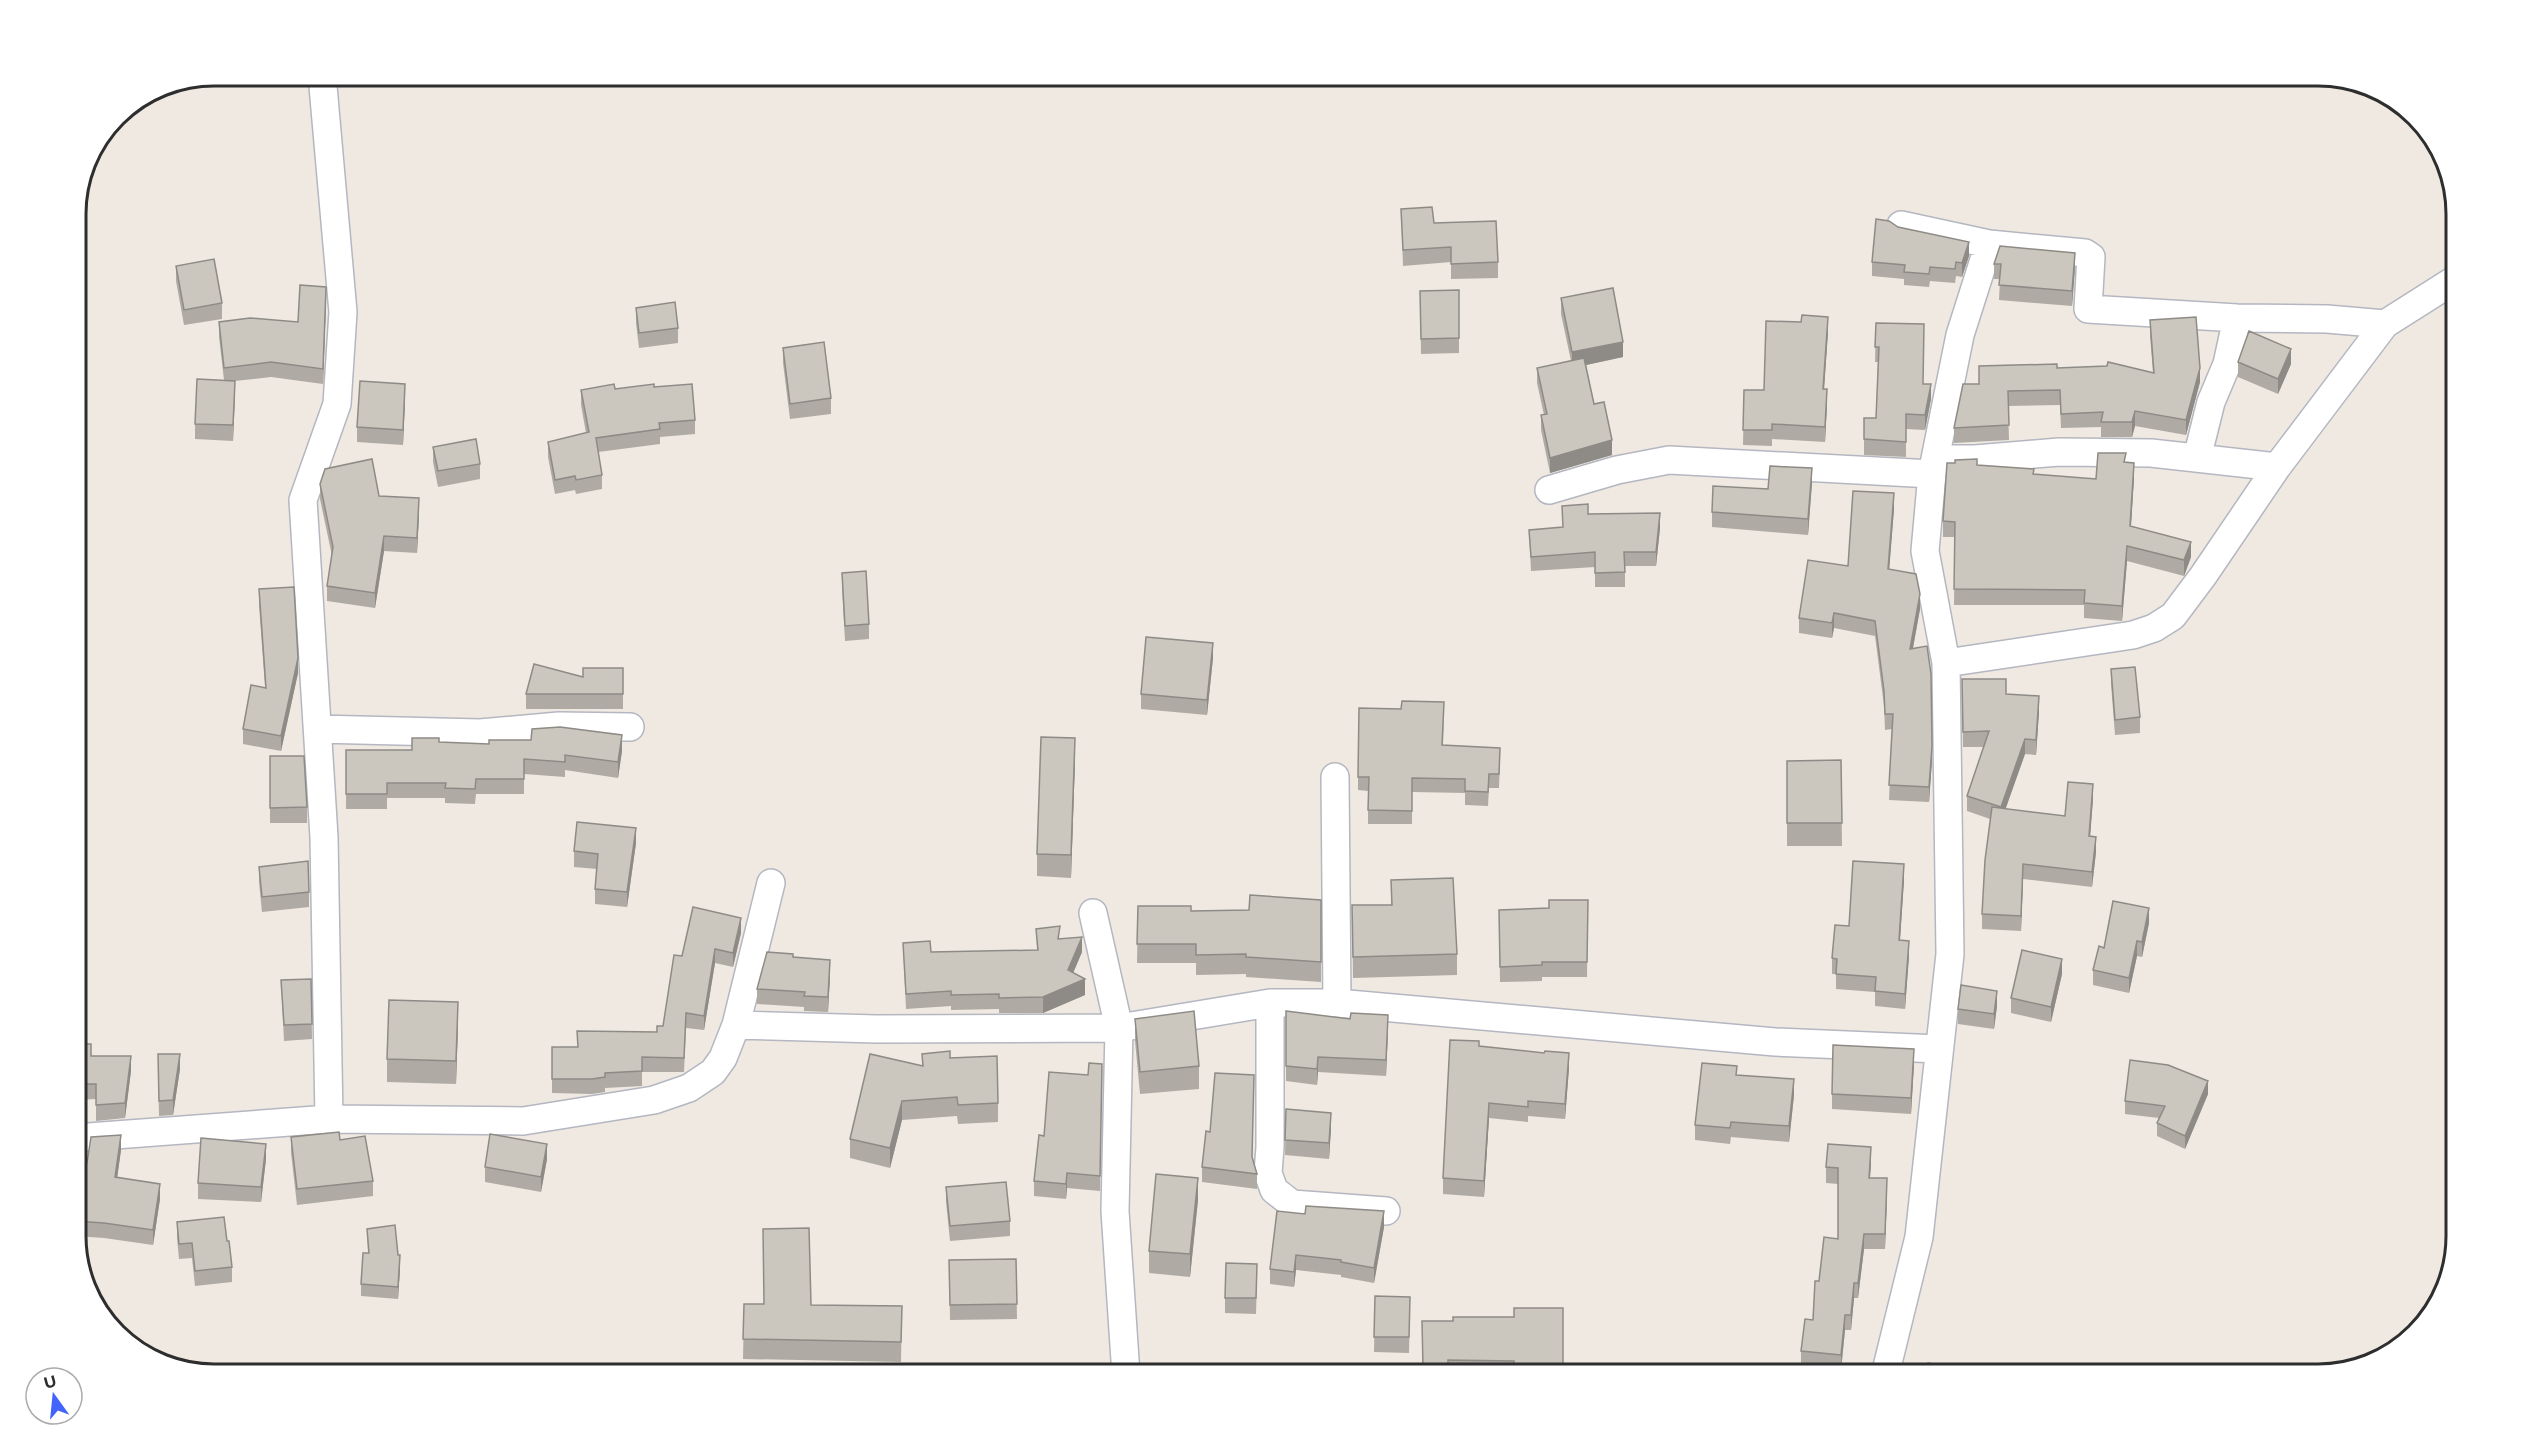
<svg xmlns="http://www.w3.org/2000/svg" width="2531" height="1450" viewBox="0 0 2531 1450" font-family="Montserrat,sans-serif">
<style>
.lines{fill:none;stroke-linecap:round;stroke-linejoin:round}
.street-casing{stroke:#b4b7c1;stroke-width:30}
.street{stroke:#fff;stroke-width:27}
.wall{fill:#afaba4}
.shaded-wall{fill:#8e8b86}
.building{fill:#cbc7bf;stroke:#8e8b86;stroke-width:1.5}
.rim{fill:none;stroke:#2e2e2e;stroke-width:3}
</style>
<rect width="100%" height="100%" fill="#efe9e1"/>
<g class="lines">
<defs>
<path id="street" d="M322,75L343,312L337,404L303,500L324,837L329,1119
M1901,225L1989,244L2085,253L2091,257L2088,309L2237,318L2327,319L2385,324
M2197,458L2211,402L2227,364L2237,318
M1935,459L1960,335L1989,244
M1549,490L1617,470L1669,460L1932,474L1935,459H1975L2059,452L2151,453L2277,467
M1946,663L2133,635L2154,628L2173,616L2203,576L2277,467L2385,324L2456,279
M318,729L480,733L559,726L630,727
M1335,777L1337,1003
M771,883L736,1025L876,1029L1119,1028L1270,1003H1337L1775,1042L1939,1049
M1093,913L1119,1028L1115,1211L1126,1375
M1270,1003V1147L1268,1173L1274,1190L1292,1204L1386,1211
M75,1138L329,1119L523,1121L654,1100L689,1088L713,1072L723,1058L736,1025
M1885,1375L1919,1237L1950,954L1946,663L1925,551L1932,474"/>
</defs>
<use href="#street" class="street-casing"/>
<use href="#street" class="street"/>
</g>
<path class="wall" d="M1401,209L1434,223L1498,262V278L1451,279V262L1403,266Z
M1898,227L1969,256L1962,277L1956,276L1955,283L1930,281L1929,287L1904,285V279L1872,276V262Z
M1994,264L2075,268L2072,306L1999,300L2000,279H1994Z
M176,266L222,303V319L184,325L176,281Z
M1459,290V353L1421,354L1420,291Z
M1561,298L1623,357L1586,365L1594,404L1612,455L1550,473L1541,430V415H1544L1537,383V368L1571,361L1561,314Z
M326,302L323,384L271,377L235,381L233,441L195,439V424L224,380L219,337V322H298Z
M636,308L678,328V343L639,348L636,323Z
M2150,320L2200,382L2186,435L2135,426L2132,437H2101V427L2061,428L2060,405L2008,406L2009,440L1954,443V428L1979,384L2057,368L2107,366L2153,373L2150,335Z
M1876,323L1923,384L1931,399L1925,430L1906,429V457L1864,455V418H1876L1878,362H1875Z
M1828,332L1824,389L1827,404L1825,442L1772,439V446L1743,445L1744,390H1764Z
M783,348L831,398V414L790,419L783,363Z
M2238,362L2291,364L2278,394L2238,377Z
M654,387L695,420V434L660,437V444L598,452L602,475V489L576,494L575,490L555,494L548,457V442L586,433L581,405V390Z
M405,399L403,445L357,442V427Z
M433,447L480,464V479L438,487L433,462Z
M2126,463L2134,478L2131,526L2191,557L2184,576L2127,561L2122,621L2084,618V605H1954L1955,537H1943V521L1977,465L2034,474L2096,479Z
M1812,483L1808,535L1712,527V512L1768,489Z
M320,484L379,496L419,514L417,553L384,551L375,608L327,601V586L332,556L320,499Z
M1562,506L1588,514L1660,528L1656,566H1625V587H1595V567L1531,571L1529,530L1563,527Z
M1894,509L1889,570L1920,609L1913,648L1932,761L1929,802L1889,800L1892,729L1885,730L1884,706L1875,636L1834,628L1832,638L1799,633V618L1848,566Z
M842,573L869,624V639L845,641L842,588Z
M259,589L298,673L281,751L243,744V729L265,687L259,605Z
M1213,658L1207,715L1141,709V694Z
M623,668V709H526V694L583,677Z
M2111,669L2140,717V733L2115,735L2111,684Z
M1962,679L2006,694L2039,712L2036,755L2025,754L2005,809L2065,816L2093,799L2090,836L2096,852L2092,887L2023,879L2021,931L1982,929V914L1990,819L1967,811V796L1984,747H1963Z
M1444,716L1443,745L1500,761L1499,788H1489L1488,806L1465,805V793L1412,792V824H1368V791L1358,790V777Z
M439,742L622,751L618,778L565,770V777L524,774V794H476L475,804L445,803V798H387V809H346V750H412Z
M270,756L307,807V823H270Z
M1075,760L1071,878L1037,876V854Z
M1841,760L1842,846H1787V761Z
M636,843L627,907L595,904V889L597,869L574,867V851Z
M259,867L309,892V907L262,912L259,882Z
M1391,880L1457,954V975L1353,978L1352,905H1391Z
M1904,880L1900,940L1909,956L1905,1009L1875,1006V992L1836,989V974H1832V958L1849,926Z
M1321,900V982L1246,977V974L1196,975V963H1137L1138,906L1191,911L1249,910Z
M1588,900L1587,977H1542V981L1500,982L1499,910L1549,908Z
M2149,923L2142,957L2137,956L2129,993L2093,985V970L2104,948Z
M1036,929L1060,938L1082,952L1073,973L1085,995L1043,1013H999V1009L951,1010V1006L906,1009L903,943L931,952L1037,950Z
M741,933L733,967L715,963L704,1030L686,1028L684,1072H642V1086L605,1088V1092L592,1094L552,1093V1047H577L657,1032L663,1026L682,956Z
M793,957L830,975L828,1012L804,1011V1007L757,1004V989Z
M2062,974L2051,1022L2011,1013V998Z
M311,979L312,1039L284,1041L281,980Z
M1997,1006L1994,1029L1958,1024V1009Z
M1286,1011L1350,1019L1388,1030L1386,1076L1318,1072L1317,1085L1286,1081Z
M1135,1019L1199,1066V1089L1140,1094L1135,1041Z
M458,1024L456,1084L387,1082V1059Z
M75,1044L91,1056L131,1071L125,1118L96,1121V1099L75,1100Z
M1479,1046L1569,1068L1565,1119L1528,1116V1122L1489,1118L1484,1197L1443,1194V1178Z
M922,1054L950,1058L998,1103V1122L958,1124L957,1116L902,1120L890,1168L850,1158V1139L922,1066Z
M1102,1064L1100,1191L1067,1188L1066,1199L1034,1196V1181L1044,1136L1088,1075Z
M1914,1064L1911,1114L1832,1109V1094Z
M158,1069H180L173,1115L159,1116Z
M1737,1075L1794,1095L1789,1142L1731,1137L1730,1144L1695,1140V1125Z
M2208,1094L2185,1149L2157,1136V1123L2159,1118L2125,1114V1101Z
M1286,1109L1331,1128L1329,1159L1285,1155Z
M1210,1132L1253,1158L1257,1174V1189L1202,1182V1167Z
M291,1137L340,1140L373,1181V1196L297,1205L291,1153Z
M121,1150L117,1178L160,1199L153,1245L104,1238L75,1236V1162L87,1163Z
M266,1159L261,1202L198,1199V1183Z
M547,1159L541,1192L485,1182V1167Z
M1871,1162L1870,1178L1887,1193L1885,1249H1864L1858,1298H1854L1851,1330H1845L1841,1370L1801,1366V1351L1813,1320L1819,1281L1838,1239V1184L1826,1183V1167Z
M946,1187L1010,1221V1236L950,1241L946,1202Z
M1198,1200L1190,1277L1149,1273V1251Z
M1277,1211L1384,1227L1374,1283L1341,1277V1275L1296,1270L1294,1287L1270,1284V1269Z
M177,1222L227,1241L232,1267V1282L195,1286L192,1258L179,1259L177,1238Z
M367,1229L398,1255L400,1268L398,1299L361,1296V1284L368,1253Z
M1016,1259L1017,1319L950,1320L949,1260Z
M1257,1280L1256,1314L1225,1313V1298Z
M1375,1296L1410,1312L1409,1353L1374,1352Z
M744,1304L902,1306L901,1362L743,1359Z
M1563,1308V1375H1422V1321H1453L1514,1317Z"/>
<path class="shaded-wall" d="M1969,242V256L1962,277V263Z
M2075,253V268L2072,306V291Z
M326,287V302L323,384V369Z
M1828,317V332L1823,404V389Z
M1623,342V357L1572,368V352Z
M2291,349V364L2278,394V379Z
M2200,368V382L2186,435V420Z
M235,381V396L233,441V425Z
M405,384V399L403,445V430Z
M1931,384V399L1925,430V415Z
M1827,389V404L1825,442V427Z
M2135,411V426L2132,437V422Z
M1612,440V455L1550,473V458Z
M2134,463V478L2130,541V526Z
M1812,468V483L1808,535V519Z
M1894,493V509L1888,585V569Z
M419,498V514L417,553V538Z
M1660,513V528L1656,566V552Z
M384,536V551L375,608V593Z
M2191,542V557L2184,576V560Z
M2127,546V561L2122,621V606Z
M1920,594V609L1910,664V649Z
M1834,613V628L1832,638V623Z
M1213,643V658L1207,715V700Z
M298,658V673L281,751V736Z
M2039,696V712L2036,755V740Z
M622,735V751L618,778V762Z
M1075,738V760L1071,878V855Z
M2025,739V754L2001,822V807Z
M1932,746V761L1929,802V787Z
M2093,784V799L2089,851V836Z
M636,828V843L627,907V892Z
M2096,837V852L2092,887V872Z
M1904,864V880L1899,955V940Z
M2023,864V879L2021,931V916Z
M2149,908V923L2142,957V942Z
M741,918V933L733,967V953Z
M1082,937V952L1068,985V970Z
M1909,941V956L1905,1009V994Z
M2137,941V956L2129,993V978Z
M715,949V963L704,1030V1016Z
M2062,959V974L2051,1022V1007Z
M830,960V975L828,1012V997Z
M1085,979V995L1043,1013V997Z
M1997,991V1006L1994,1029V1014Z
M458,1002V1024L456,1084V1061Z
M1388,1015V1030L1386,1076V1060Z
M1914,1049V1064L1911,1114V1098Z
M1569,1053V1068L1565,1119V1104Z
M180,1054V1069L173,1115V1100Z
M131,1056V1071L125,1118V1103Z
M1318,1057V1072L1317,1085V1069Z
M1794,1079V1095L1789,1142V1126Z
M2208,1081V1094L2185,1149V1136Z
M902,1101V1120L890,1168V1148Z
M1489,1103V1118L1484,1197V1181Z
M1331,1113V1128L1329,1159V1143Z
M121,1135V1150L115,1193V1177Z
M266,1144V1159L261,1202V1187Z
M547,1144V1159L541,1192V1177Z
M1871,1147V1162L1869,1193V1178Z
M1067,1173V1188L1066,1199V1184Z
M1198,1178V1200L1190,1277V1254Z
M1887,1178V1193L1885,1249V1234Z
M160,1184V1199L153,1245V1230Z
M1384,1211V1227L1374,1283V1268Z
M1864,1234V1249L1858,1298V1283Z
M400,1255V1268L398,1299V1287Z
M1296,1255V1270L1294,1287V1272Z
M1854,1283V1298L1851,1330V1315Z
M1845,1315V1330L1841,1370V1355Z"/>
<path class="building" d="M1432,207L1434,223L1496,221L1498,262L1451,264V247L1403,250L1401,209Z
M1876,219L1889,221L1898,227L1969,242L1962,263L1956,262L1955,269L1930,267L1929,274L1904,272L1905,265L1872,262Z
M2000,246L2075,253L2072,291L1999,285L2001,264H1994Z
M214,259L222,303L184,310L176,266Z
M300,285L326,287L323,369L271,362L224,368L219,322L250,318L298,322Z
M1613,288L1623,342L1572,352L1561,298Z
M1459,290V338L1421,339L1420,291Z
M675,302L678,328L639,333L636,308Z
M1802,315L1828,317L1823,389H1827L1825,427L1772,424V430H1743L1744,390H1764L1766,321L1801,322Z
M2196,317L2200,368L2186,420L2135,411L2132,422H2101L2103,412L2061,414L2060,390L2008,391L2009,425L1954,428L1963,384H1979V366L2057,364V368L2107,366L2108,362L2154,373L2150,320Z
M1876,323L1924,324L1923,384H1931L1925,415L1906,414V442L1864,439V418H1876L1879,347H1875Z
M2249,331L2291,349L2278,379L2238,362Z
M824,342L831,398L790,404L783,348Z
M1584,358L1594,404L1604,402L1612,440L1550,458L1541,415L1547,414L1537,368Z
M197,379L235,381L233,425L195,424Z
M360,381L405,384L403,430L357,427Z
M614,384L615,389L654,384V387L692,384L695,420L659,423L660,429L596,438L602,475L576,480L575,476L555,480L548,442L589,432L581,390Z
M476,439L480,464L438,471L433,447Z
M2098,453H2126L2124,462L2134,463L2130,526L2191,542L2184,560L2127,546L2122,606L2084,603L2085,590L1954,589L1955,522L1943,521L1947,463H1955V460L1977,459V465L2034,469L2033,474L2096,479Z
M372,459L379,496L419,498L417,538L384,536L375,593L327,586L333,547L320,484L325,469Z
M1770,466L1812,468L1808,519L1712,512L1713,486L1768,489Z
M1853,491L1894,493L1888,569L1916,574L1920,594L1910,649L1927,646L1931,674L1932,746L1929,787L1889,785L1893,714H1885L1884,691L1875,621L1834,613L1832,623L1799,618L1808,560L1848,566Z
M1588,504V514L1660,513L1656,552H1624L1625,572L1595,573V552L1531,557L1529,530L1563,527L1562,506Z
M866,571L869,624L845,626L842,573Z
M294,587L298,658L281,736L243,729L251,685L266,688L259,589Z
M1146,637L1213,643L1207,700L1141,694Z
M534,664L583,677V668H623V694H526Z
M2135,667L2140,717L2115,720L2111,669Z
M1962,679H2006V694L2039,696L2036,740L2025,739L2001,807L1967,796L1989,731L1963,732Z
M1402,701L1444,702L1442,745L1500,748L1499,774H1489L1488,792L1465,791V779L1412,778V811L1368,810L1369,777H1358L1359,708L1401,709Z
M560,727L622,735L618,762L565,755V762L524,759V779H476L475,789L445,788L446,783H387V794H346V750H412V738H439V742L489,744V740H531L532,729Z
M1041,737L1075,738L1071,855L1037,854Z
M270,756H304L307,807L270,808Z
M1841,760L1842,823H1787V761Z
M2068,782L2093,784L2089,836L2096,837L2092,872L2023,864L2021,916L1982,914L1985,860L1992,807L2065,816Z
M577,822L636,828L627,892L595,889L598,854L574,851Z
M308,861L309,892L262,897L259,867Z
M1853,861L1904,864L1899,940L1909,941L1905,994L1875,991L1876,977L1836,974L1837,959L1832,958L1835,925L1849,926Z
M1453,878L1457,954L1353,957L1352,905H1392L1391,880Z
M1250,895L1321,900V962L1246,957V954L1196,955V944H1137L1138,906H1191V911L1249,910Z
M1549,900H1588L1587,962H1542V965L1500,967L1499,910L1549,908Z
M2113,901L2149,908L2142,942L2137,941L2129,978L2093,970L2099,946L2104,948Z
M693,907L741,918L733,953L715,949L704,1016L686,1013L684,1058L642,1057V1071L605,1073V1077L592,1079H552V1047H578L577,1031L657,1032V1026H663L674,955L682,956Z
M1060,926L1058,939L1082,937L1068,970L1085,979L1043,997L999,998V994L951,995V991L906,994L903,943L930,941L931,952L1038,950L1036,929Z
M2022,950L2062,959L2051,1007L2011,998Z
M767,952L793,954V957L830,960L828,997L804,996L805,992L757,989Z
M311,979L312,1024L284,1025L281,980Z
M1961,985L1997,991L1994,1014L1958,1009Z
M389,1000L458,1002L456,1061L387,1059Z
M1194,1011L1199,1066L1140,1072L1135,1019Z
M1286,1011L1350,1019L1351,1013L1388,1015L1386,1060L1318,1057L1317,1069L1286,1066Z
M1450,1040L1479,1041V1046L1544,1053L1545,1051L1569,1053L1565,1104L1528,1101V1107L1489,1103L1484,1181L1443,1178Z
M75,1044H91V1056H131L125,1103L96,1105V1084H75Z
M1833,1045L1914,1049L1911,1098L1832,1094Z
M950,1051V1058L997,1056L998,1103L958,1105L957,1097L902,1101L890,1148L850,1139L870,1054L923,1066L922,1054Z
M158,1054H180L173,1100L159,1101Z
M2130,1060L2168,1065L2208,1081L2185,1136L2157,1123L2165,1106L2125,1101Z
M1089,1063L1102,1064L1100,1176L1067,1173L1066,1184L1034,1181L1039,1135L1044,1136L1049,1072L1088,1075Z
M1702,1063L1737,1066L1736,1075L1794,1079L1789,1126L1731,1122L1730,1128L1695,1125Z
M1215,1073L1254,1075L1252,1157L1257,1174L1202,1167L1206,1131L1210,1132Z
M1286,1109L1331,1113L1329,1143L1285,1140Z
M339,1132L340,1140L365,1136L373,1181L297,1189L291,1137Z
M490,1134L547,1144L541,1177L485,1167Z
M121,1135L115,1177L160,1184L153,1230L104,1223L75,1221V1162L87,1163L91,1137Z
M201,1138L266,1144L261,1187L198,1183Z
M1828,1144L1871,1147L1869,1178H1887L1885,1234H1864L1858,1283H1854L1851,1315H1845L1841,1355L1801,1351L1805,1319L1813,1320L1815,1281H1819L1824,1237L1838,1239V1168L1826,1167Z
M1156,1174L1198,1178L1190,1254L1149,1251Z
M1006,1182L1010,1221L950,1226L946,1187Z
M1306,1206L1384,1211L1374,1268L1341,1262V1260L1296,1255L1294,1272L1270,1269L1277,1211L1305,1214Z
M224,1217L227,1241H229L232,1267L195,1271L192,1243L179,1244L177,1222Z
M395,1225L398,1255H400L398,1287L361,1284L363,1253H369L367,1229Z
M809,1228L811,1305L902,1306L901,1342L743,1339L744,1304H764L763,1229Z
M1016,1259L1017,1304L950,1305L949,1260Z
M1226,1263L1257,1264L1256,1298H1225Z
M1375,1296L1410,1297L1409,1337H1374Z
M1514,1308H1563V1367H1514V1361L1448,1360V1366L1423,1367L1422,1321H1453V1317H1514Z
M1928,1363L1973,1371L1972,1375H1926Z"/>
<path d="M0 0H2531V1450H0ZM214 86H2318A128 128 0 0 1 2446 214V1236A128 128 0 0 1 2318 1364H214A128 128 0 0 1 86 1236V214A128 128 0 0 1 214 86Z" fill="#fff" fill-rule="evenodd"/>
<path class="rim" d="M214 86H2318A128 128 0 0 1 2446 214V1236A128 128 0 0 1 2318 1364H214A128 128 0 0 1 86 1236V214A128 128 0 0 1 214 86Z"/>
<g transform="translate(54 1396) rotate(345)"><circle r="28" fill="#ffffff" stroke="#ababab" stroke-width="1.5"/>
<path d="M0-4.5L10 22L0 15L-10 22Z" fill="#4264fb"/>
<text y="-9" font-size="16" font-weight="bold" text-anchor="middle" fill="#2e2e2e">U</text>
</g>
</svg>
